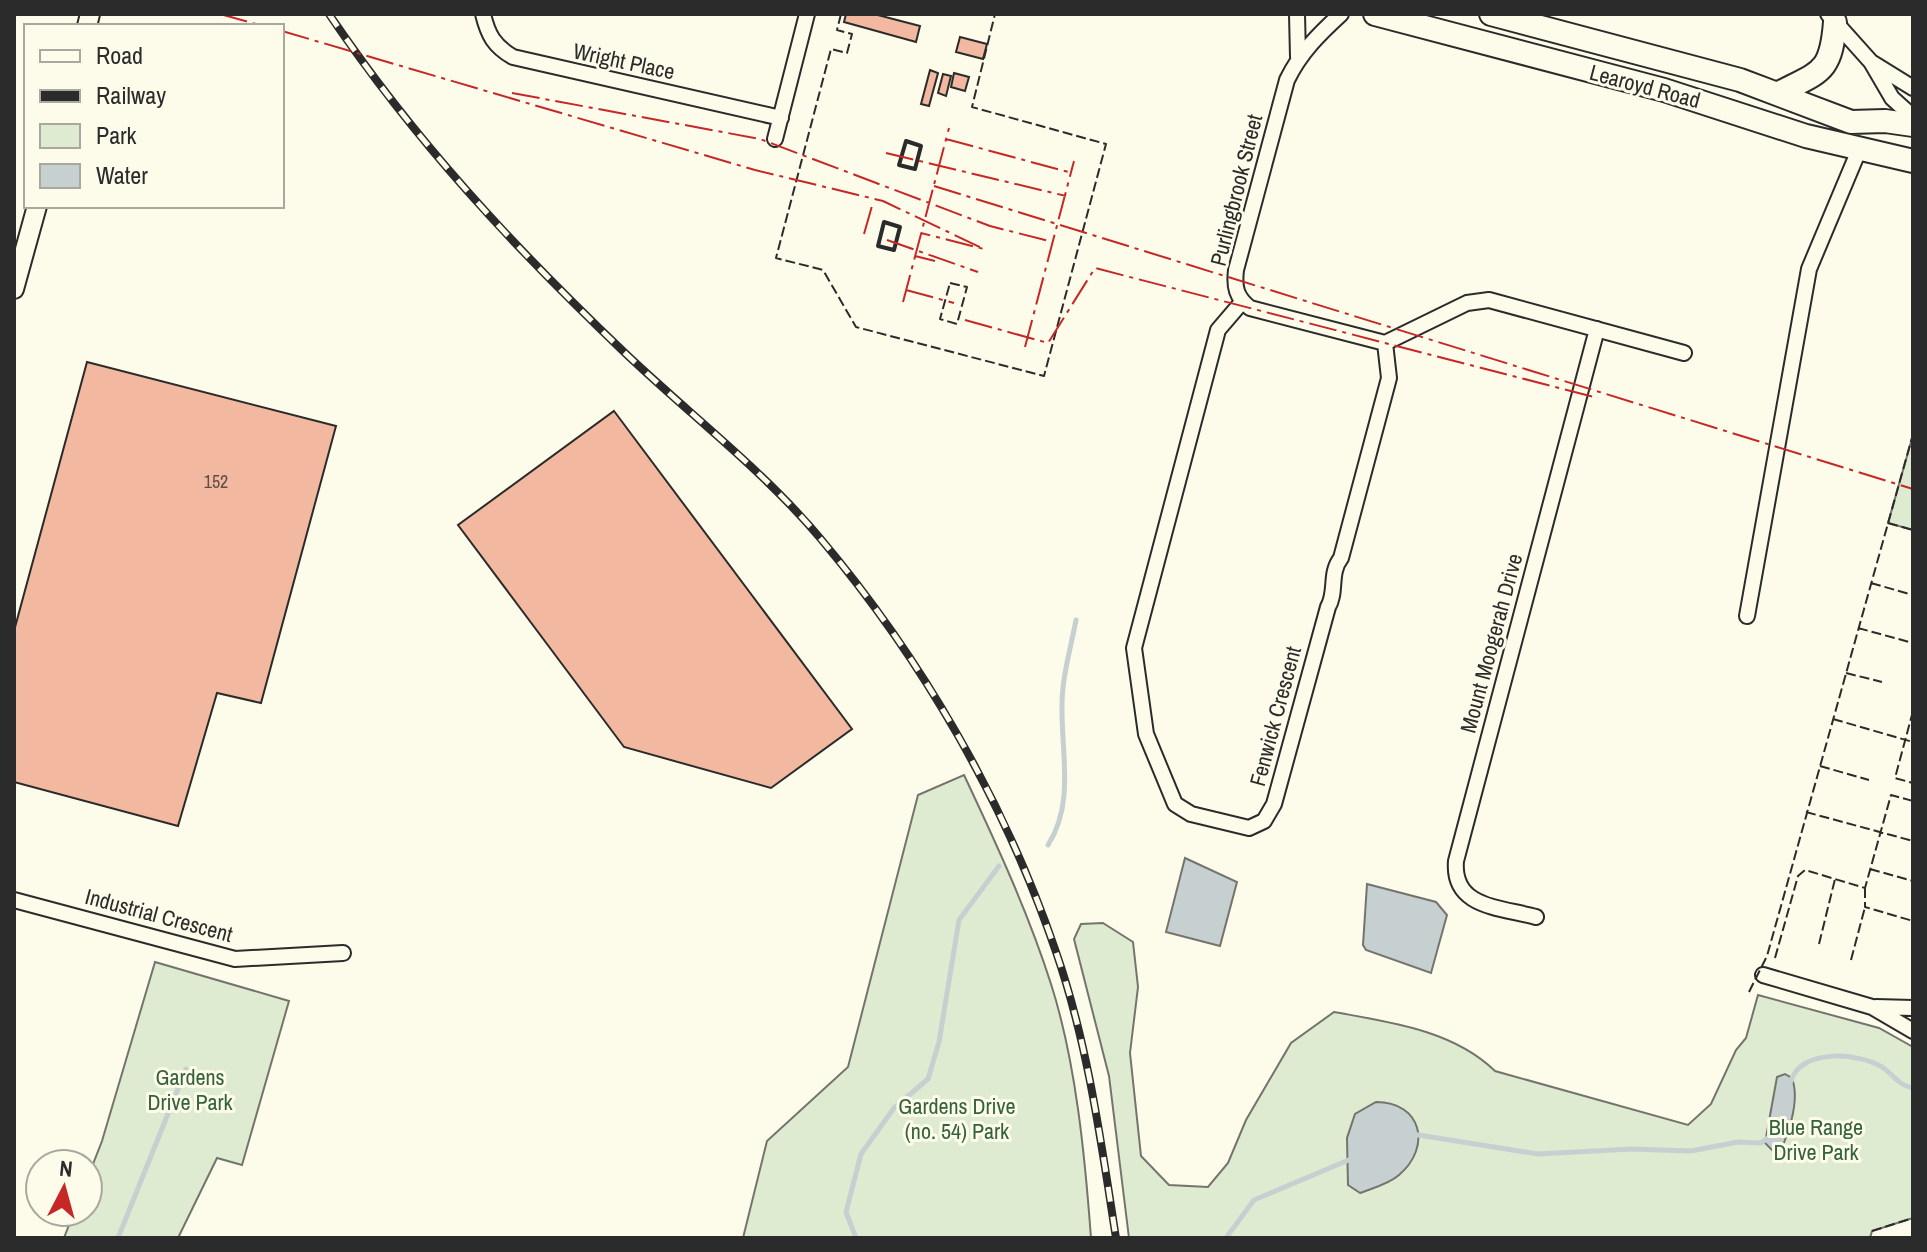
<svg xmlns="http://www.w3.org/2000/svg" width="1927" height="1252" viewBox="0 0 1927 1252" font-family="'Archivo Narrow',sans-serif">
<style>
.green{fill:#deebd1;stroke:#74746e;stroke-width:2}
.water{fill:#c7d0d0;stroke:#74746e;stroke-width:2}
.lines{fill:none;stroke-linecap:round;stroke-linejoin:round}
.stream{stroke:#c7d0d0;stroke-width:5}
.building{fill:#f2b8a0;stroke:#2b2b2b;stroke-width:2}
.minor-casing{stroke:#2b2b2b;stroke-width:18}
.tertiary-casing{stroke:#2b2b2b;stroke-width:22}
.primary-casing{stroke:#2b2b2b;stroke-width:26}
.minor{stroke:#fdfbea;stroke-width:14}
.tertiary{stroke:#fdfbea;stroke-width:18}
.primary{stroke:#fdfbea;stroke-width:22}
.rail-casing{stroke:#2b2b2b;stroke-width:8}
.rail{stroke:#fdfbea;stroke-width:5;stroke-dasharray:15;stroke-linecap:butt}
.fence{stroke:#2b2b2b;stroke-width:2;stroke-dasharray:10 4;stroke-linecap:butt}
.wall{stroke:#2b2b2b;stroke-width:4}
.power{stroke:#c62828;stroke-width:2;stroke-dasharray:28 6 4 6;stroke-linecap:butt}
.labels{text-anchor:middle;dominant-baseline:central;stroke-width:6;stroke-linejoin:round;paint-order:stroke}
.number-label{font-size:18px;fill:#5d4e48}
.street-label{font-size:22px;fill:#2b2b2b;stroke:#fdfbea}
.park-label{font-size:22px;fill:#34623c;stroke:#fdfbea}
</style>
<rect width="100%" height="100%" fill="#fdfbea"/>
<path class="green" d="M1913,435V530L1888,523Z
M964,775C996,843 1028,912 1051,984C1076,1062 1085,1157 1091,1238H743L767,1141L848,1067L918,795Z
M1103,923L1133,942L1138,987L1130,1053L1141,1156L1169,1185L1208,1187L1228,1163L1246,1120L1291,1043L1334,1012C1389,1022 1453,1030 1495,1071L1688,1125L1711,1104L1736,1050L1746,1038L1758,995L1879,1028L1913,1047V1218L1872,1231L1870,1238H1129L1109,1076L1074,939L1081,924Z
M155,962L289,1001L242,1165L217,1158L178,1238H64L74,1212H88V1177L102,1141Z"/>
<path class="water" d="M1185,858L1237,882L1220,946L1166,932Z
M1367,884L1436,902L1447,915L1431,973L1366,950L1363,945Z
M1785,1074L1792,1078C1800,1100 1790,1129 1781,1150L1773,1151L1765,1143L1777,1077Z
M1376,1102C1422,1102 1432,1147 1399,1175C1389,1184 1373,1188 1360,1193L1348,1185L1347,1138L1355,1114Z"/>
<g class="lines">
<path class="stream" d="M1048,845C1075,803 1061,753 1062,705C1062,677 1071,647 1076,620
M1791,1081C1800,1049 1857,1052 1882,1067C1894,1075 1898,1085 1913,1088
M1412,1134L1538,1154L1632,1149L1691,1151L1738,1142L1761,1143L1769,1137
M118,1238L186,1069
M856,1238L846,1212L861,1154L894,1108L928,1079L939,1042L959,920L999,866
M1226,1238L1254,1200L1351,1159"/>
</g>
<path class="building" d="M846,14H874L920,26L916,42L844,22Z
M960,37L987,44L983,59L956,52Z
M930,70L938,73L929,106L921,104Z
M954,73L969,77L965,91L951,87Z
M943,74L951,76L946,96L938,93Z
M87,362L336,426L261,703L217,693L178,826L14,782V631Z
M614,411L852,729L771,788L624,747L458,525Z"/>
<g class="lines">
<defs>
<path id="minor" d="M483,14C488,35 494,46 513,57L781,118
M1297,14L1298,57
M1341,14C1319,34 1300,53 1287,80L1236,270C1234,287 1236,297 1250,308L1385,343L1467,303L1489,300L1684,353
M1828,14L1871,62L1892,98L1913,117
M1871,62L1913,88
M775,139L807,14
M1242,302L1218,330L1134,648L1146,734L1175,804L1191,814L1249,828L1264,821L1274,804L1328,607C1337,592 1329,573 1341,558L1389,378L1385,343
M1747,616L1809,269L1859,150
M14,900L235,959L343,953
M1536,917C1500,907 1452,908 1456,861L1597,329
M1763,975L1872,1007L1913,1031
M1876,1007L1913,1008"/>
<path id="tertiary" d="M87,26L90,14
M14,289L37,206"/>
<path id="primary" d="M1375,14L1664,90L1806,136L1913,161
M1491,14L1740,80L1851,122L1885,121L1913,125
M1779,93C1821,71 1831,73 1835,22"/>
</defs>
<use href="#minor" class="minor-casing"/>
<use href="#tertiary" class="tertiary-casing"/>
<use href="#primary" class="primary-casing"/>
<use href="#minor" class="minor"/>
<use href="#tertiary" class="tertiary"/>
<use href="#primary" class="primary"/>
<defs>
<path id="rail" d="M329,14C416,142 512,245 624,352C689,414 762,469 820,538C922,659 1005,802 1056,952C1088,1044 1101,1142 1116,1238"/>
</defs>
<use href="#rail" class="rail-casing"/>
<use href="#rail" class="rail"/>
<path class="fence" d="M841,14L837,30L852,34L847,53L831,49L776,258L823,270L856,327L1044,376L1106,144L972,107L995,14
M950,283L967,287L957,324L940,319Z
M1888,523L1913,530
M1871,583L1913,595
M1858,628L1913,643
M1846,673L1882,682
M1913,711L1895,778L1913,783
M1833,719L1913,742
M1820,766L1869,780
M1806,812L1913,841
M1870,869L1913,881
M1865,888V907L1913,921
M1819,944L1835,879
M1775,958L1798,876L1805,870L1865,888L1891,795L1913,801
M1851,960L1865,907
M1749,992L1767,956L1913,434
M1872,1231L1913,1218"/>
<path class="wall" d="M906,141L921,146L915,169L899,165Z
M884,222L900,227L894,250L878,246Z"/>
<path class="power" d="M220,14L263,26
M282,31L755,170L883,201L984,249L921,233
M512,93L760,139L990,226L1053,242
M946,139L1072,173
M886,153L1066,196
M934,186L1913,489
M864,234L872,206
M887,240L978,272
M915,256L935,261
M906,290L954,303
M903,302L949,128
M965,320L1048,343L1095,268L1598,398
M1025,347L1074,161"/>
</g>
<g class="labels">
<g class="number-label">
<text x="216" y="481">152</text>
</g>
<g class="street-label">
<text transform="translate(624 61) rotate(12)">Wright Place</text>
<text transform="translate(1645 86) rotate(15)">Learoyd Road</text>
<text transform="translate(1236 190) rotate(-76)">Purlingbrook Street</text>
<text transform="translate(1491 643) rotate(-75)">Mount Moogerah Drive</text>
<text transform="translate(1275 716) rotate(-75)">Fenwick Crescent</text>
<text transform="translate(159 915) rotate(15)">Industrial Crescent</text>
</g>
<g class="park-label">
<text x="190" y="1077">Gardens<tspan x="190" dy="25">Drive Park</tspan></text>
<text x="957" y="1106">Gardens Drive<tspan x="957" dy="25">(no. 54) Park</tspan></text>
<text x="1816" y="1127">Blue Range<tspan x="1816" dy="25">Drive Park</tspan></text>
</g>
</g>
<rect width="1927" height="1252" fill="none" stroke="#2b2b2b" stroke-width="32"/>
<rect x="24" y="24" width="260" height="184" fill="#fdfbea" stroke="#a9a89e" stroke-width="2"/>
<rect x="40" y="50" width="40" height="12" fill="#fdfbea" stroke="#a9a89e" stroke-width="2"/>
<text x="96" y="64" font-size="24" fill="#2b2b2b">Road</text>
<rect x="40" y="90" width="40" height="12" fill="#2b2b2b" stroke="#a9a89e" stroke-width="2"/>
<text x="96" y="104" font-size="24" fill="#2b2b2b">Railway</text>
<rect x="40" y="124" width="40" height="24" fill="#deebd1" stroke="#a9a89e" stroke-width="2"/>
<text x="96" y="144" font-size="24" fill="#2b2b2b">Park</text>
<rect x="40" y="164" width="40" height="24" fill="#c7d0d0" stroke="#a9a89e" stroke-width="2"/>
<text x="96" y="184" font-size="24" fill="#2b2b2b">Water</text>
<g transform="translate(64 1188) rotate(6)"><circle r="38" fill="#fdfbea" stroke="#a9a89e" stroke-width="2"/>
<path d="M0-6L14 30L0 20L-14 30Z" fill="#c62828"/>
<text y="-12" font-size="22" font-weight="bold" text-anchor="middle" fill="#2b2b2b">N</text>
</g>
</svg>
